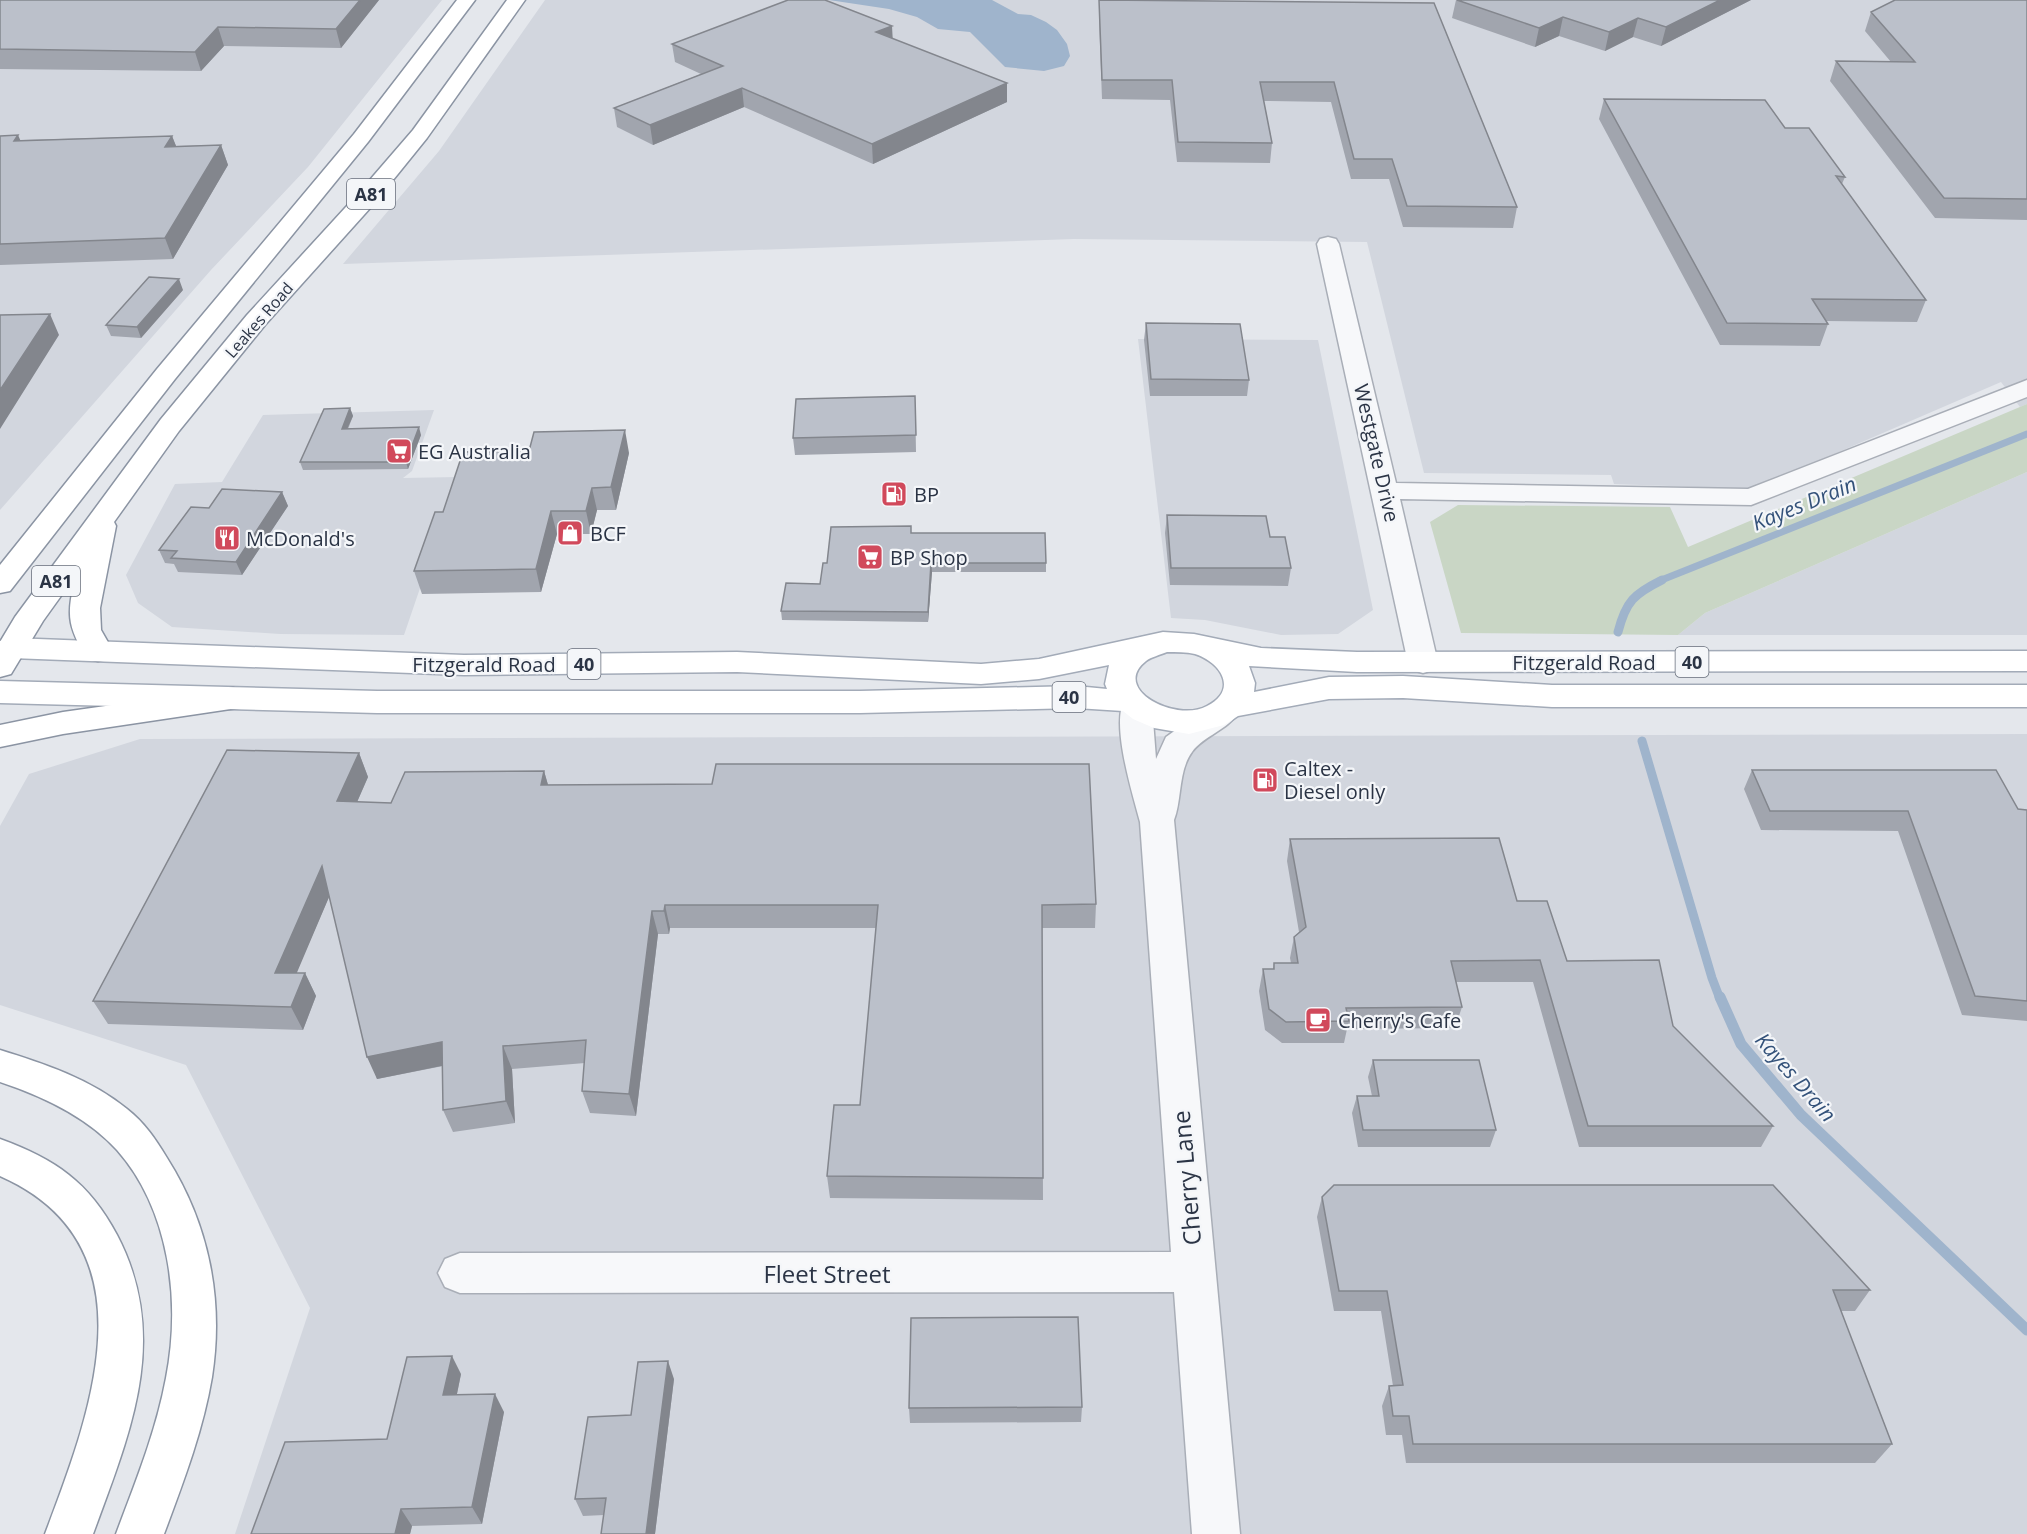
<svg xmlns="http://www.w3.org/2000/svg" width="2027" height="1534" viewBox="0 0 2027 1534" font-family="'Open Sans',sans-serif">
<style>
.built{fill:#d2d6de}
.green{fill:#c9d6c5}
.water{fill:#9fb4cc}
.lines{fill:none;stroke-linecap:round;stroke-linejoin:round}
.stream-far2{stroke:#9fb4cc;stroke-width:7}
.stream-far1{stroke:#9fb4cc;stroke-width:9}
.stream{stroke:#9fb4cc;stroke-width:11}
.minor-casing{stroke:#a9aeb7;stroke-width:3}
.major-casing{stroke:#a3abb8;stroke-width:3}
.highway-casing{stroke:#8b94a3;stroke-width:3}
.minor{fill:#f7f8fa;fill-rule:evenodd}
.major{fill:#fff;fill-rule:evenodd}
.highway{fill:#fff;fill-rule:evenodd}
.wall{fill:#a1a5ae}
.shaded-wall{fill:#83868d}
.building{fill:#bbc0ca;stroke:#83868d;stroke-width:1.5}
.labels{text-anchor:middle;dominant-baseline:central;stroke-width:4.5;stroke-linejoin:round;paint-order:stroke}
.far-street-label{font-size:16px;fill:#2b3445;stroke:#f4f6f9}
.shield{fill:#f4f6f9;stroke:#676e7b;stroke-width:1.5}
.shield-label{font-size:18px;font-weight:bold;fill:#2b3445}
.poi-label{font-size:20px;fill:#2b3445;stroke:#f4f6f9;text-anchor:start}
.street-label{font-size:20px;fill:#2b3445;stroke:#f4f6f9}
.water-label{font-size:21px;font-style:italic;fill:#34527a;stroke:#f4f6f9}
.near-street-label{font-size:24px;fill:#2b3445;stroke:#f4f6f9}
</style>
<rect width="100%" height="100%" fill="#e4e7ec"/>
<path class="built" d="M0,0H442L308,167L211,270L0,510Z
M545,0H2027V404L2020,407L2001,382L1753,489L1614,484L1611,475L1424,473L1367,242L1074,239L343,264L439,151Z
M1138,339L1318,340L1373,610L1338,634L1281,635L1205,620L1171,618Z
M434,410L412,471L403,478L458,477L404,635L280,634L172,627L138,603L126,575L175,484L222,482L263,415Z
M2027,472V635H1678L1705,613Z
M2027,734V1534H235L310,1308L186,1065L0,1005V826L29,774L140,739Z"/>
<path class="green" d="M2027,404V472L1705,613L1678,635L1461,633L1430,522L1458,505L1670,507L1688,547Z"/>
<path class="water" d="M829,0H992L1018,14L1031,15L1046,22L1057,30L1067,44L1070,56L1064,66L1044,71L1005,67L970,32L938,29L917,17L889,9Z"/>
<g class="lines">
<path class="stream-far2" d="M1659,581L2027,434"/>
<path class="stream-far1" d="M1618,632C1626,601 1634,594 1662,580
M1642,741L1712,978L1720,999"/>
<path class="stream" d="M1720,997L1741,1044L1801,1115L2027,1330"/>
<defs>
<path id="minor" d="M1328,237L1336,239L1339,244L1396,483L1748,489L2027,380V397L1751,505L1400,499L1438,663L1434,670L1423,673L1412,670L1408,663L1317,244L1320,239Z
M1136,696L1147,699L1152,707L1156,759L1166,737L1212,704L1223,701L1234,704L1239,712C1228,730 1203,736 1192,752C1178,771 1182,800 1174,820L1240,1534H1192L1174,1292L460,1293L445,1287L438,1273L445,1259L460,1253L1171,1252L1140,822C1133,795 1110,723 1125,699Z"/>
<path id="major" d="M1163,632L1194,634L1261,648L1357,652L2027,651V671L1357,672L1249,666L1255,683L1254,692L1329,677L1403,676L1552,685H2027V707H1552L1403,698L1329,699L1238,716L1224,725L1189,734L1154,728L1133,719L1123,711L1076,708L860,713H377L0,703V681L377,691H860L1076,686L1107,689L1105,684L1109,665L1039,679L981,684L737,672L464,675L11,658L0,655V641L11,638L464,655L737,652L981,664L1039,659ZM1167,652C1176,652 1186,652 1195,654C1222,663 1238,690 1207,706C1176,723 1110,689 1146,661C1151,657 1160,655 1167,652Z"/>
<path id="highway" d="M457,0H475L368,142L175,379L10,591L0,593V565L157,369L354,134Z
M507,0H525L427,138L372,206L265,325L179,431L114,522L116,526L100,608L101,630L113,651L109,658L98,661L87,658C66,625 67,613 76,575L43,621L11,674L0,677V642L15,617L161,419L247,315L356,196L413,130Z
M233,688L244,691L249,699L244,707L63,734L0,747V725L63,712Z
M0,1050C45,1064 90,1079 127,1109C145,1123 156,1140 167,1158C209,1224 224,1300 212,1377C203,1431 183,1483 164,1534H116C135,1483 156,1432 166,1378C181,1302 170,1210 117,1150C86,1116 42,1096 0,1082Z
M0,1139C55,1159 89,1182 117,1235C171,1338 130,1433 93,1534H45C90,1415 157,1245 0,1176Z"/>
</defs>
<use href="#minor" class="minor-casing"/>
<use href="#major" class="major-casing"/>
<use href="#highway" class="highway-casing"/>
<use href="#minor" class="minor"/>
<use href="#major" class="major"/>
<use href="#highway" class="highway"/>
</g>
<path class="wall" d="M0,0H379L341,48L224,46L201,71L0,69Z
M1099,0L1434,3L1517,207L1513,228L1403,227L1389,179H1351L1331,102L1264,101L1272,143L1270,163L1177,162L1170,100L1102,99L1099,18Z
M1456,0H1751L1661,46L1633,37L1605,51L1559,36L1535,47L1452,18Z
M2027,0V220L1935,218L1830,81L1836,61L1891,62L1865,31L1871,12Z
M892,26V39L1007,83V102L873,164L744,107L653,145L617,127L614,108L701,74L675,62L672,44Z
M1604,99L1785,128L1845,177L1842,184L1926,300L1917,322L1826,321L1828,324L1820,346L1720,345L1599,119Z
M0,136L20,140L172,136L176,146L221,145L228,165L173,259L0,265Z
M183,290L141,338L111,336L106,325Z
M1146,323L1249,380L1247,396H1150L1144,340Z
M915,396L916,452L795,455L793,438Z
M350,408L353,416L348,429L421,435L408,469L303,470L300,462Z
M629,453L616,510H597L591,534H557L541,592L422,594L414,571Z
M282,492L288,506L242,575L178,572L174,564L165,563L159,550L209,508Z
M1167,515L1270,537L1291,568L1288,586L1170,585L1165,533Z
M911,526V533L1046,563V572H932L928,622L782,620L781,611L820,584L827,563Z
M359,753L368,777L357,802L391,803L544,771L548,785L1096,904L1095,928H1042L1043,1200L830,1198L827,1176L860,1105L876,928H670L669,934H658L636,1116L590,1113L582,1091L585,1063L512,1069L515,1123L453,1132L443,1110V1066L377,1079L329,897L296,973H305L316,996L303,1030L108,1024L93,1001Z
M1752,770L2027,810V1021L1962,1015L1898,831L1761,830L1744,789Z
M1290,839L1517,901L1567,961L1673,1026L1773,1126L1761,1147H1579L1533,982H1456L1462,1007L1455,1028L1347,1029L1344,1043H1282L1265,1030L1259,991L1263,969H1273L1274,963H1291L1290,958L1294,937L1299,932L1287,861Z
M1373,1060L1496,1130L1490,1147H1358L1352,1113L1357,1096H1372L1368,1077Z
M1322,1197L1870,1290L1855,1311H1841L1892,1444L1875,1463H1406L1402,1435H1386L1382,1406L1389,1386H1393L1381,1311H1334L1317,1217Z
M461,1374L457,1394L504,1412L482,1524L412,1526L410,1534H251L387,1439Z
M674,1379L655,1534H601L604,1515L583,1516L575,1499L631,1415Z
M1082,1407L1081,1422L910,1423L909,1408Z"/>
<path class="shaded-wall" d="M360,0H379L341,48L336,29Z
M1720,0H1751L1661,46L1666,27Z
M1563,17L1559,36L1535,47L1539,28Z
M1638,18L1633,37L1605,51L1609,32Z
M892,26L893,44L876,32Z
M218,27L224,46L201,71L195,52Z
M1007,83V102L873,164L872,144Z
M742,88L744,107L653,145L650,125Z
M18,135L27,155L14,141Z
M172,136L180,156L165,147Z
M221,145L228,165L173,259L165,238Z
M179,279L183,290L141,338L137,327Z
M50,314L59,335L0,429V390Z
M350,408L353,416L344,436L342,429Z
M419,427L421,435L408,469L406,462Z
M625,430L629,453L616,510L611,487Z
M592,488L597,510L591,534L586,511Z
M282,492L288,506L242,575L236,562Z
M551,511L557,534L541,592L536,569Z
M931,563L932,572L928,622V612Z
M359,753L368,777L347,825L337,801Z
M544,771L551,795L541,785Z
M322,866L332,890L287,996L275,973Z
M665,905L670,928L669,934L664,911Z
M652,911L658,934L636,1116L629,1094Z
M305,973L316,996L303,1030L291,1007Z
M442,1042L451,1064L377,1079L367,1057Z
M503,1046L512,1069L515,1123L506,1101Z
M452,1356L461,1374L453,1413L443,1395Z
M668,1361L674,1379L655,1534H646Z
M495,1394L504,1412L482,1524L472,1507Z
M401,1509L412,1526L410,1534H395Z"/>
<path class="building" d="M0,0H360L336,29L218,27L195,52L0,49Z
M788,0H825L892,26L876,32L1007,83L872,144L742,88L650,125L614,108L723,66L672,44Z
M1099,0L1434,3L1517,207L1407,206L1392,159H1354L1334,82H1260L1272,143L1178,142L1172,80H1102Z
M1457,0H1720L1666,27L1638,18L1609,32L1563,17L1539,28Z
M1895,0H2027V199L1944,198L1836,61L1915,62L1871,12Z
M1604,99L1765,100L1785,128H1809L1845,177L1836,176L1926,300L1812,299L1828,324L1727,323Z
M18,135L14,141L172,136L165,147L221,145L165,238L0,244V136Z
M149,277L179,279L137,327L106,325Z
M50,314L0,390V315Z
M1146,323L1240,324L1249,380L1151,379Z
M915,396L916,435L793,438L796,399Z
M350,408L342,429L419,427L406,462H300L324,409Z
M625,430L611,487L592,488L586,511H551L536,569L414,571L435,512H443L463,452L529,451L534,432Z
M222,489L282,492L236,562L171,558L177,551L159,550L191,507L209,508Z
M1167,515L1266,516L1270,537H1285L1291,568H1171Z
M911,526V533H1045L1046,563H931L928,612L781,611L786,583L820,584L823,563H827L831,527Z
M227,750L359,753L337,801L391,803L405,772L544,771L541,785L712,784L716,764H1089L1096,904L1042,905L1043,1178L827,1176L834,1105H860L878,905H665L664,911H652L629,1094L582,1091L586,1040L503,1046L506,1101L443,1110L442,1042L367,1057L322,866L275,973H305L291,1007L93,1001Z
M1752,770H1996L2018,809L2027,810V1001L1975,996L1908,811H1770Z
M1499,838L1517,901H1547L1567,961L1659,960L1673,1026L1773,1126H1588L1540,960L1451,961L1462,1007L1346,1008L1349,1021L1286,1022L1269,1009L1263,969H1274V963H1298L1294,937L1306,927L1290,839Z
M1373,1060H1479L1496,1130H1363L1357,1096H1379Z
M1334,1185H1773L1870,1290H1833L1892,1444H1413L1409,1416H1393L1389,1386L1403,1385L1387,1291H1339L1322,1197Z
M1078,1317L1082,1407L909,1408L911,1318Z
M452,1356L443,1395L495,1394L472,1507L401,1509L395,1534H251L285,1442L387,1439L407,1357Z
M668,1361L646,1534H601L606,1498L575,1499L588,1417L631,1415L638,1362Z"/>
<defs>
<symbol id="supermarket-square" viewBox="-11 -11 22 22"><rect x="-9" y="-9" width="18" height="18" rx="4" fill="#d1495b" stroke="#f4f6f9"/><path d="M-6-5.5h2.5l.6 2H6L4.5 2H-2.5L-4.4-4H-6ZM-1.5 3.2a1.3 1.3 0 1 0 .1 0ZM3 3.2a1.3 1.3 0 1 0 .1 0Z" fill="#fff"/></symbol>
<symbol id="fuel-square" viewBox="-11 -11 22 22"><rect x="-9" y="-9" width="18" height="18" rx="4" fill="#d1495b" stroke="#f4f6f9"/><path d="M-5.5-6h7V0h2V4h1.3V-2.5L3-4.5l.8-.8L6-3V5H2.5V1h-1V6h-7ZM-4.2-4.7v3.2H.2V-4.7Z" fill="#fff"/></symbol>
<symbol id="shop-square" viewBox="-11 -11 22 22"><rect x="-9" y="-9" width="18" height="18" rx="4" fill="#d1495b" stroke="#f4f6f9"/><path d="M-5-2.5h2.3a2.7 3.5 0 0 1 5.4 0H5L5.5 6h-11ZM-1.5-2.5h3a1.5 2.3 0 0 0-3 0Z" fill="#fff"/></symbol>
<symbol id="restaurant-square" viewBox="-11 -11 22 22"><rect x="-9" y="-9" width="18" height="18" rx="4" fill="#d1495b" stroke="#f4f6f9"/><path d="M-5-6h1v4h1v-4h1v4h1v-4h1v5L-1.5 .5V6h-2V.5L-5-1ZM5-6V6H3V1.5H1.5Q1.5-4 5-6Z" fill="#fff"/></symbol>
<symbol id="cafe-square" viewBox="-11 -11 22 22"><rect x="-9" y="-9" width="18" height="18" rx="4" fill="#d1495b" stroke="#f4f6f9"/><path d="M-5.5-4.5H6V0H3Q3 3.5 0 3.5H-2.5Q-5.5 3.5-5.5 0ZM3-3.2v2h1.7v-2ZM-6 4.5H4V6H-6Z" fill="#fff"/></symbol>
</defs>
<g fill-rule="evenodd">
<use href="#supermarket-square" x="384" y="436" width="30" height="30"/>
<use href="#fuel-square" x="879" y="479" width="30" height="30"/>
<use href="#shop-square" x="555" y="518" width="30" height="30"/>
<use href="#restaurant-square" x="212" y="523" width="30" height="30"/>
<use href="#supermarket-square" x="855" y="542" width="30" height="30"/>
<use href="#fuel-square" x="1250" y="765" width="30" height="30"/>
<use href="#cafe-square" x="1303" y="1005" width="30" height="30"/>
</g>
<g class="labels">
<g class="far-street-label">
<text transform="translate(259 320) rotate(-49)">Leakes Road</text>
</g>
<g class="shield">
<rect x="347" y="179" width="48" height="30" rx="4.5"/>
<rect x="32" y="566" width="48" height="30" rx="4.5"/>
<rect x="1675.5" y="647" width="33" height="30" rx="4.5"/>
<rect x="567.5" y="649" width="33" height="30" rx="4.5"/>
<rect x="1052.5" y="682" width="33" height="30" rx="4.5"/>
</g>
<g class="shield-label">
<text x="371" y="194">A81</text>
<text x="56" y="581">A81</text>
<text x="1692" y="662">40</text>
<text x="584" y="664">40</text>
<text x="1069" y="697">40</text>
</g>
<g class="poi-label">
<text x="418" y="451">EG Australia</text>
<text x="914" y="494">BP</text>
<text x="590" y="533">BCF</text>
<text x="246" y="538">McDonald's</text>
<text x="890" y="557">BP Shop</text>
<text x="1284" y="768">Caltex -<tspan x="1284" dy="23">Diesel only</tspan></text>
<text x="1338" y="1020">Cherry's Cafe</text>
</g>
<g class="street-label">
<text transform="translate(1377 453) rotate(77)">Westgate Drive</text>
<text x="1584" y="662">Fitzgerald Road</text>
<text x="484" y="664">Fitzgerald Road</text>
</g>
<g class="water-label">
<text transform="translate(1804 503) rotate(-22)">Kayes Drain</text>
<text transform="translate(1796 1077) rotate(49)">Kayes Drain</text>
</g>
<g class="near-street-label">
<text transform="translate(1186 1178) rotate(-95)">Cherry Lane</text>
<text x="827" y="1273">Fleet Street</text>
</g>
</g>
</svg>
